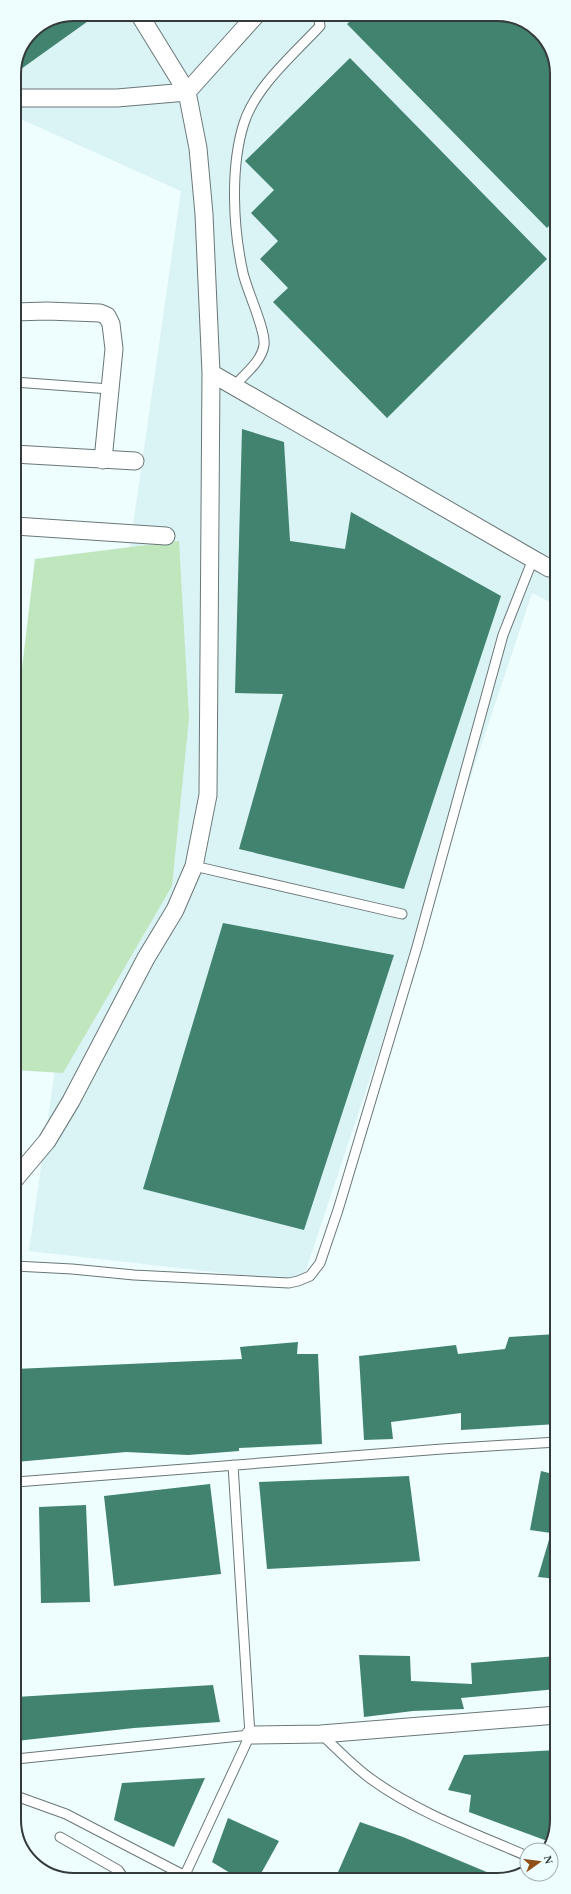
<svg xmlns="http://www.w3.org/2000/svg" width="571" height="1894" viewBox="0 0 571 1894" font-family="'Times New Roman',serif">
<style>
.built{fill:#daf3f4}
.green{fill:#bfe6bc}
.building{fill:#41836f}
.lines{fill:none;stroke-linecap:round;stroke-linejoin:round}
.lane-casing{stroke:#6a7778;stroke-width:11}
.street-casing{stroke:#6a7778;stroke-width:19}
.lane{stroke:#fff;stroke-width:9}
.street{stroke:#fff;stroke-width:17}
.rim{fill:none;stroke:#353b3b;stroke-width:2}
</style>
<rect width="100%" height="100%" fill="#eefdfe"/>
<path class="built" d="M74,14H501L536,29L555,59L556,605L532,593L302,1282L29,1251L181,191L14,116V74L32,31Z"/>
<path class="green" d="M179,541L189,718L172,886L63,1073L15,1070V727L35,559Z"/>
<path class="building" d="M74,14H98L14,74L32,31Z
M358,14H424L431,22L438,14H501L536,29L555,59V220L547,228L347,24Z
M350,58L547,259L387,418L273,302L288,288L260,259L278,241L251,213L274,190L245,161Z
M242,429L284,442L290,541L345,549L351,512L501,596L404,889L239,849L283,694L235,693Z
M223,923L394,955L304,1230L143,1189Z
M556,1334L557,1424L461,1430V1413L391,1422L393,1439L364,1440L359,1356L456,1345L458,1354L505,1349L509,1337Z
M298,1342L297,1354H318L322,1444L239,1448V1451L188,1455L126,1452L16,1462L15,1369L242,1359L240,1347Z
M541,1471L557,1475V1579L538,1577L551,1533L530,1530Z
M409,1476L420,1561L267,1569L259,1482Z
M210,1484L221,1574L114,1586L104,1496Z
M86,1505L90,1602L41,1603L39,1507Z
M359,1655L410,1656L411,1681L472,1684L471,1663L557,1656V1689L461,1698L464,1709L413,1711L364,1717Z
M213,1685L220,1722L134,1728L16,1741V1697Z
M557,1750V1820L550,1842L469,1812L471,1795L448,1790L464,1755Z
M205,1778L174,1847L114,1820L122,1783Z
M228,1818L279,1841L258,1879H240L212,1862Z
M360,1822L403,1837L501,1878L335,1879Z"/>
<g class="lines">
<defs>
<path id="lane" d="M14,382L110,389
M234,386C244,375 262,361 264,345C266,330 247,291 243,273C233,228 230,167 244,123C256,86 294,54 320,26L318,14
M194,866L402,914
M15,1266L72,1269L134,1275L289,1283L298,1281L310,1276L320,1263L338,1210L417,947L503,635L533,559
M16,1482L442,1449L557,1442
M321,1734C337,1749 353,1766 371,1779C418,1813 474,1833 527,1856
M16,1759L250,1735
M16,1796L66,1814L191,1879
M60,1837L118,1870L125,1880
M183,1879L250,1735L233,1465"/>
<path id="street" d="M14,98H117L187,92L139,14
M14,312L47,311L100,313L107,316L111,324L114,349L103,460
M211,373L533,559L549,568L556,567
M14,454L135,461
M15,526L166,536
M15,1179L47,1141L71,1101L146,958L175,910L194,866L208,795L211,373L204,214L198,148L187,92L257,14
M250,1735L321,1734L557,1715"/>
</defs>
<use href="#lane" class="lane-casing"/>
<use href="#street" class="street-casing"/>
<use href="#lane" class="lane"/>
<use href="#street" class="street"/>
</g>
<path d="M0 0H571V1894H0ZM74 21H497A53 53 0 0 1 550 74V1820A53 53 0 0 1 497 1873H74A53 53 0 0 1 21 1820V74A53 53 0 0 1 74 21Z" fill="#eefdfe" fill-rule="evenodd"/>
<path class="rim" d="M74 21H497A53 53 0 0 1 550 74V1820A53 53 0 0 1 497 1873H74A53 53 0 0 1 21 1820V74A53 53 0 0 1 74 21Z"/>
<g transform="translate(539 1862) rotate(76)"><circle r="19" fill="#eefdfe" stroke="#a4afb0"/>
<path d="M0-3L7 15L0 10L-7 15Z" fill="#905118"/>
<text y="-6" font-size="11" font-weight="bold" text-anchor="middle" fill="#353b3b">N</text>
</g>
</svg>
